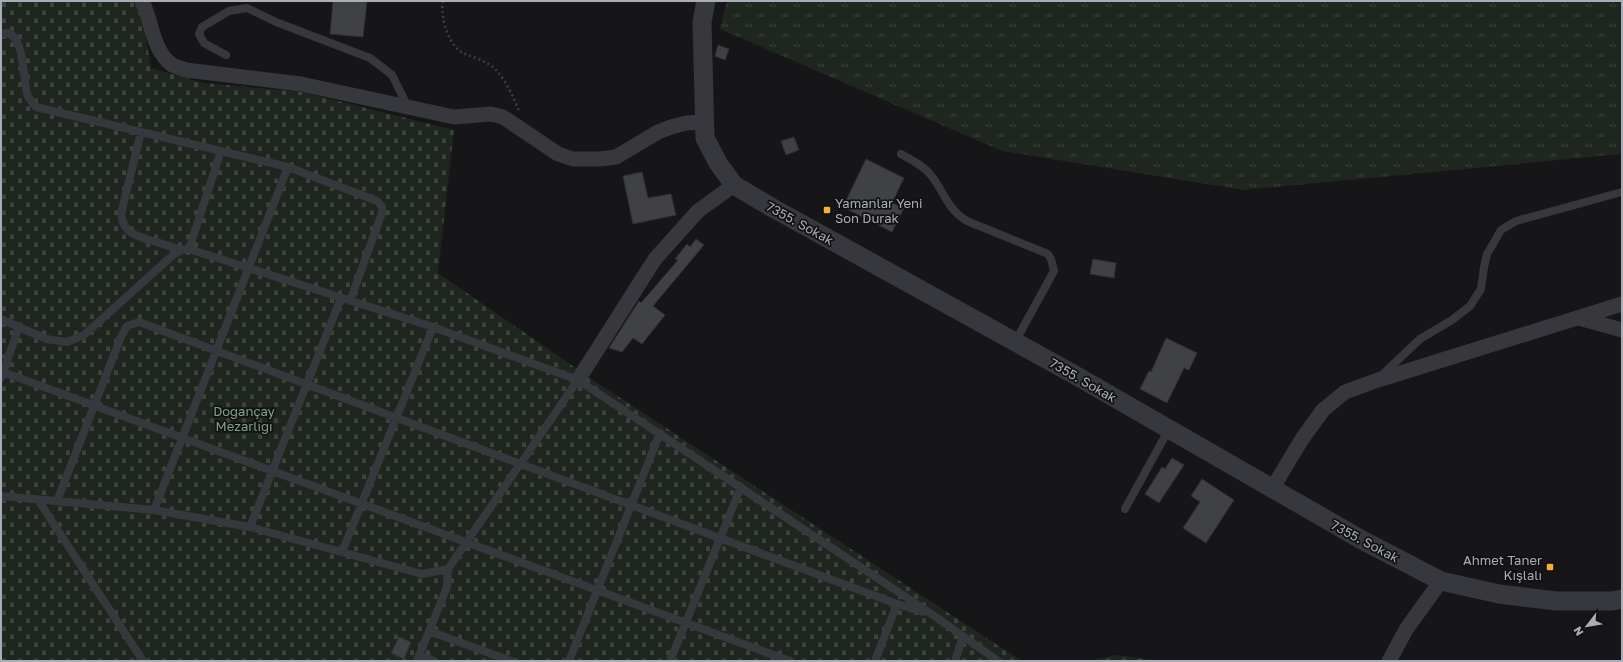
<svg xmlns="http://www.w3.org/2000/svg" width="1623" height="662" viewBox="0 0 1623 662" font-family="'Golos Text',sans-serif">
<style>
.cemetery{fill:url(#cemetery-stones)}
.park{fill:url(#park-tufts)}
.building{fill:#404145;stroke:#303034}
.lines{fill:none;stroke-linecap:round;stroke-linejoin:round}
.path{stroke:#3d3f44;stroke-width:2.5;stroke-dasharray:2 3;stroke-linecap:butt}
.service{stroke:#37383d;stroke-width:8}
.minor{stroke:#37383d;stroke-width:15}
.tertiary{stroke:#37383d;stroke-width:19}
.poi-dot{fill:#f2b134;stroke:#111113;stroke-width:1.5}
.labels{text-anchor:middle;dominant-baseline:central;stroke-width:3.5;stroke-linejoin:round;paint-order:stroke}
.poi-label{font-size:13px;fill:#a8adb8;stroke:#111113;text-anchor:start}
.street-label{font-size:13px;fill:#a8adb8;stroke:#111113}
.park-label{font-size:13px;fill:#7fa381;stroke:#111113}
</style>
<defs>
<pattern id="cemetery-stones" width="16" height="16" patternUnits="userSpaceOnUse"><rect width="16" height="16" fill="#1e261f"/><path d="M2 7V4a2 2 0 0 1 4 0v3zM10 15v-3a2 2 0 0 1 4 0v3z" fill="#3c433d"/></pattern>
<pattern id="park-tufts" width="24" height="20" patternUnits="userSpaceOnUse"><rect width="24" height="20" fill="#1e261f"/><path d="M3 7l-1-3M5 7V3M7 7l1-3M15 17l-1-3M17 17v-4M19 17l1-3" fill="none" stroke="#3c433d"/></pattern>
</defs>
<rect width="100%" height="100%" fill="#161618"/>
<path class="cemetery" d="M1,1H134L143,19L151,68L204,83L302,92L454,130L438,273L596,382L1022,661H1Z
M1117,655L1160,661H1087Z"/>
<path class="park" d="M727,1H1622V154L1244,190L1002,151L720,29Z"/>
<path class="building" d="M333,1H367L363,37L330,34Z
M718,45L729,49L725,60L715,56Z
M794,137L799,150L786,155L781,141Z
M866,159L904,178L892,203L904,208L892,232L843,207Z
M642,172L648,198L671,194L676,215L633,224L623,176Z
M696,239L704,245L653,306L665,315L642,344L633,338L622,352L609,348L639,301L641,303L678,260L675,259L687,244L690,247Z
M1093,259L1116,263L1114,278L1090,274Z
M1166,338L1197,353L1189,370L1184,368L1167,403L1140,389L1149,371L1151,372Z
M1172,458L1184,465L1159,503L1145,494L1162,467L1165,469Z
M1202,479L1234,500L1206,543L1183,528L1200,502L1191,496Z
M399,637L411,642L404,659L391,653Z"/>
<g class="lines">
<path class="path" d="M443,1C440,17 448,45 463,53C474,58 488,61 496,70C506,81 514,98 519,111"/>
<path class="service" d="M1,34C25,26 23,80 27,94C29,99 32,103 36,107L288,167L377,201L382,207V213L350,301
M226,55L204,43L199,34L202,27L229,11L247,8L276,22L370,58L392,75L408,107
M141,132L121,214C122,220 123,226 128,230C137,239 167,244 181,250
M901,154C912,160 922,165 930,174C945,192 945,207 967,221L1048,254L1051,259L1054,271L1015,342
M189,249L221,151
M1,319L46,339L67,342L84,335L172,256L181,250L189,249L433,327L578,380L933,615L998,661
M3,372L790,661
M1381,376L1420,339L1452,320L1470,306L1481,289L1484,267L1487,254L1493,244L1501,230L1516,221L1622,192
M1,378L19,327
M1,496L154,510L250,527L422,574L448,569
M38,500L143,661
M57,501L121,337L127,326L139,322L897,604L923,612
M1125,509L1169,429
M154,510L288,167
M250,527L341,298
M342,552L433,327
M429,631L511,661
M419,655L434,661
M417,661L447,587L448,569L578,380
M569,661L660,433
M670,661L741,487
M875,661L897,604
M955,661L963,636"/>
<path class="minor" d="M142,1C152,21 152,49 171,64C175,67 181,68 186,70L301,84L454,117L491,114L503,117L558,154L573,159H600L616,157L658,132L671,127L686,123L705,122
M1579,318L1622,330
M578,380L655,259L698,211L734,185
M1272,489L1302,439L1323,410L1345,392L1378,380L1622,304
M1389,661L1407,628L1441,581"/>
<path class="tertiary" d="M706,1L702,22L705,138L718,163L734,185L771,207L1075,375L1362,540L1441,581L1499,594L1556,601H1612L1622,599"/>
</g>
<g class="poi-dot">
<rect x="823" y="206" width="8" height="8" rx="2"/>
<rect x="1546" y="563" width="8" height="8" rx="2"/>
</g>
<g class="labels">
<g class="poi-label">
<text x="835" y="203">Yamanlar Yeni<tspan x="835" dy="15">Son Durak</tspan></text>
<text x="1542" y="560" text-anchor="end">Ahmet Taner<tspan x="1542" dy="15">Kışlalı</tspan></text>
</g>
<g class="street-label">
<text transform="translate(800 223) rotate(29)">7355. Sokak</text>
<text transform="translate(1083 380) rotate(30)">7355. Sokak</text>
<text transform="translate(1365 541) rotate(28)">7355. Sokak</text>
</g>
<g class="park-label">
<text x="244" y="411">Doğançay<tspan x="244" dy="15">Mezarlığı</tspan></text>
</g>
</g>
<rect width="1623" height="662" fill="none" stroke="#a8adb8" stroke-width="4"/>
<g transform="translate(1587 626) rotate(239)" stroke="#111113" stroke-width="3" paint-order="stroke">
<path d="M0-3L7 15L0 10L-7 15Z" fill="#a8adb8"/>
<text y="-6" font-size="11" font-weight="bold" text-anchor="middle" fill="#a8adb8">N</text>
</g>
</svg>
